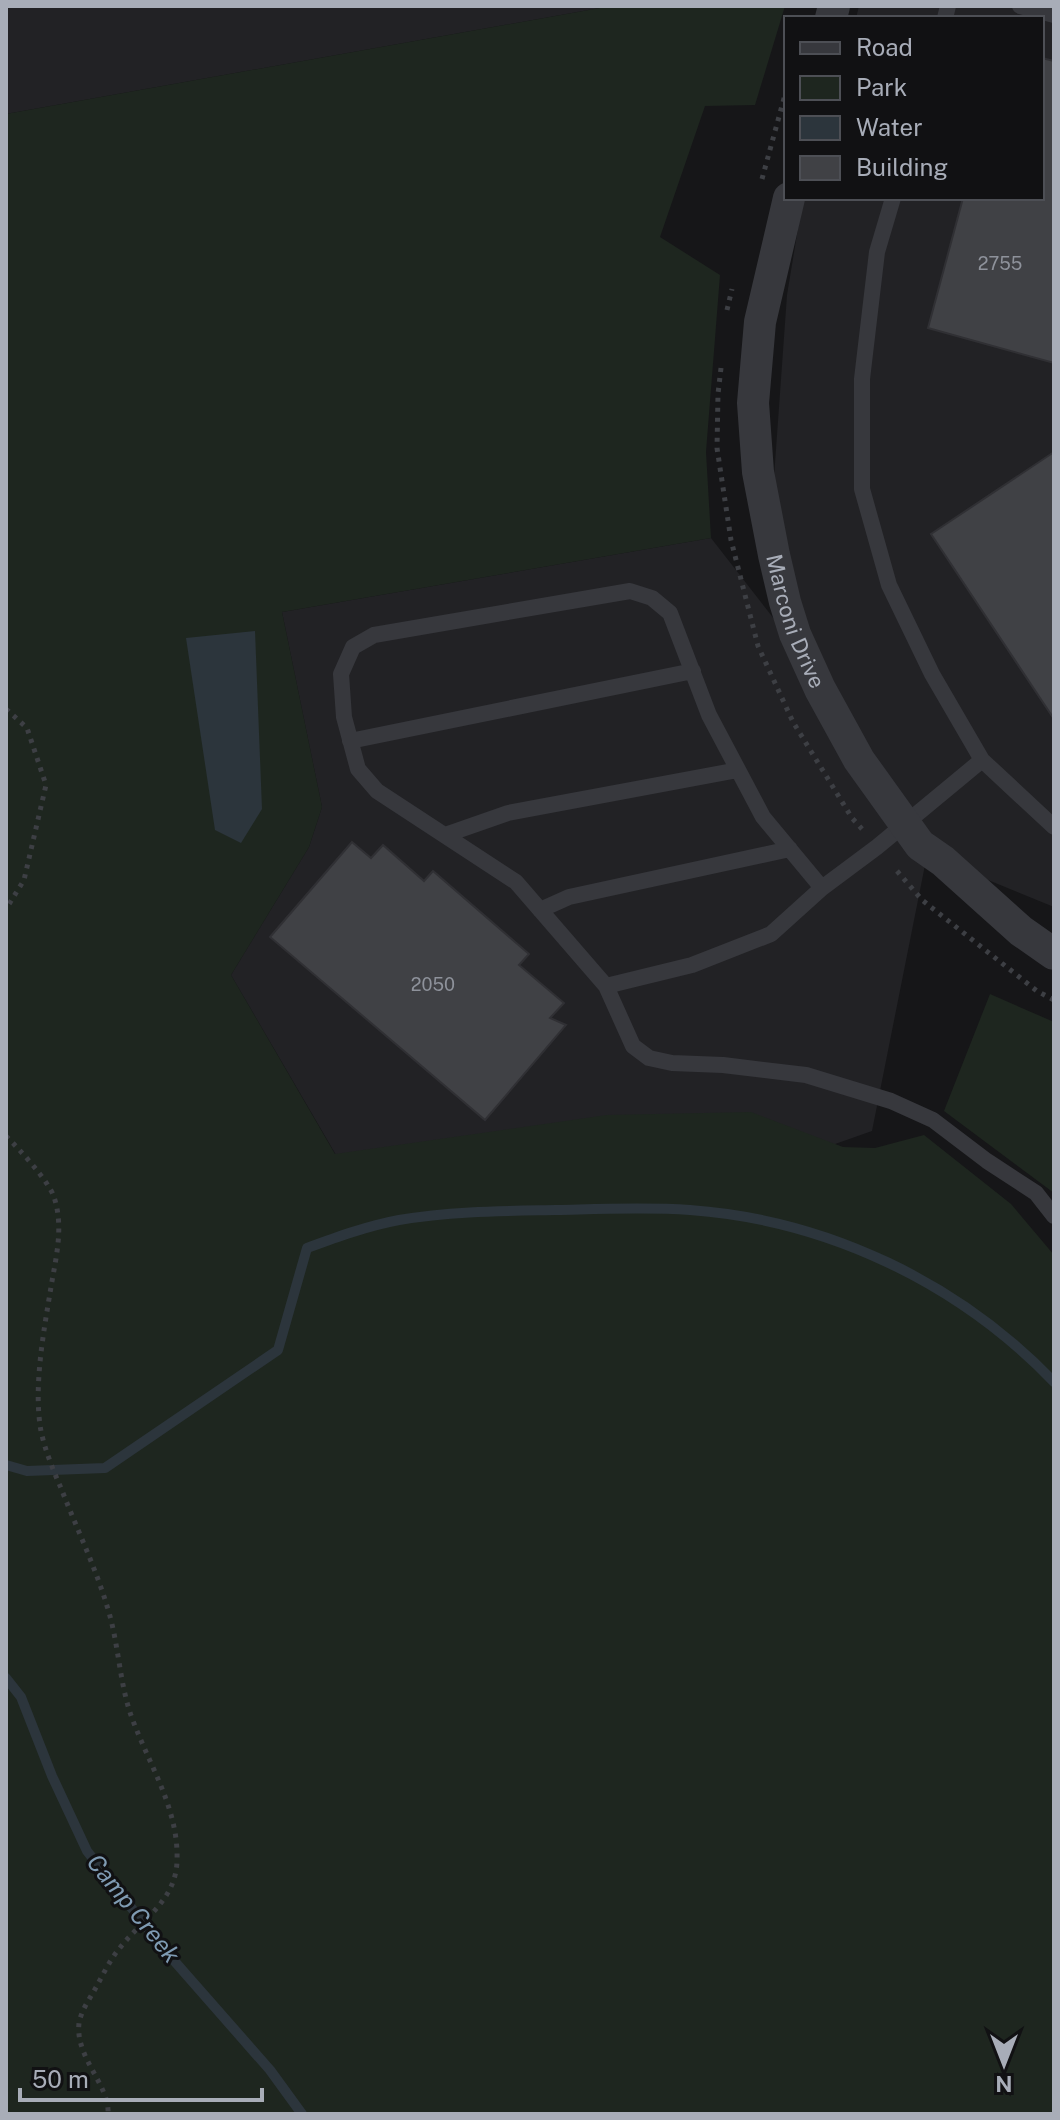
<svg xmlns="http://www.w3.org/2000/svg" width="1060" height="2120" viewBox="0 0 1060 2120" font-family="'Public Sans',sans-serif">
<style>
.built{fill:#222225}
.green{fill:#1e261f}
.water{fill:#2c353c}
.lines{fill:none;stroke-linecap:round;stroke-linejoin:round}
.stream{stroke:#2c353c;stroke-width:10}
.building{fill:#404145;stroke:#303034;stroke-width:2}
.path{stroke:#3d3f44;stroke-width:5;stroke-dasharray:4 6;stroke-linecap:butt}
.service{stroke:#37383d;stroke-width:16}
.minor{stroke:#37383d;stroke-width:32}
.labels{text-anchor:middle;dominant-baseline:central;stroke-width:6;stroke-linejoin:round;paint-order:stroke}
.number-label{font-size:18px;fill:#8e929b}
.street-label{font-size:22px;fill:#a8adb8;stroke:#111113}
.water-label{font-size:24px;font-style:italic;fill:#7f9bb3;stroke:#111113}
</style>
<rect width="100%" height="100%" fill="#161618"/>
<path class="built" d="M6,6H611L6,114Z
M859,6H1054V907L927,855L872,1131L416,1292L231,975L309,847L322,807L282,612L711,538L806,660L774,477L787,295L803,198H1042V18H856Z"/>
<path class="green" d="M611,6H785L755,105L705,106L660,237L720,275L706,452L711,538L282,612L322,807L309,847L231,975L335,1154L607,1115L751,1112L843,1147L875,1148L924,1135L1011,1204L1054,1255V2114H6V114Z
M990,994L1054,1022V1193L944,1111Z"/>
<path class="water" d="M255,631L262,809L241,843L215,830L186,638Z"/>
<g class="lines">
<path class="stream" d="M6,1465L27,1471L105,1468L278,1350L307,1248C337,1237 367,1226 399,1220C451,1211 504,1211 556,1210C601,1209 646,1207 690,1210C828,1220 959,1283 1054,1382
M6,1678L21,1697L52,1776L87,1851L162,1947L270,2070L302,2114"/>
</g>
<path class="building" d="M1042,58L1054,61V363L928,328L963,198H1042Z
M1054,452V719L931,534Z
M352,842L371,858L383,845L424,881L433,871L529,954L519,965L564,1003L550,1018L566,1025L485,1120L270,937Z"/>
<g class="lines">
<path class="path" d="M762,179L786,91
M727,310L732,289
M721,368L718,394L717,448L731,540L758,646L793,722L852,818L862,829
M6,709L27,728L46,785L24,880L6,909
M897,871L922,900L1037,991L1054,1000
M6,1136C19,1149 48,1180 54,1197C64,1227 56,1257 51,1287C44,1330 33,1387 41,1431C45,1450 53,1470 61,1488C76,1527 95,1566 107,1606C119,1643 119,1683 132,1718C149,1765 179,1809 177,1861C176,1901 141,1920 119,1949C109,1961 102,1977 94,1991C88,2001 81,2012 79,2023C75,2058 110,2085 108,2114"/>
<path class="service" d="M1020,6L1054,15
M945,18L948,6
M893,198L877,252L862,379V489L889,585L932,674L982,760L877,847L822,888L771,934L692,965L606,986L633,1046L649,1058L672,1063L723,1065L806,1075L891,1101L933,1120L987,1161L1036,1193L1054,1216
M350,741L693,671
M982,760L1054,827
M445,835L508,813L738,770
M540,910L569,897L790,849
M606,986L516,882L377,791L358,769L344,717L341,674L353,647L374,635L630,591L652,598L670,613L709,715L763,817L822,888"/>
<g class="minor">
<path d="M831,18L834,6"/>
<path id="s1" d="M789,198L760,322L753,403L758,472L774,555L785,602L795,634L820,689L859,760L920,845L943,861L1021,931L1054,954"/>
</g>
</g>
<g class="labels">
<g class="number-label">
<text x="1000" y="263">2755</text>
<text x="433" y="984">2050</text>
</g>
<g class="street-label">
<text stroke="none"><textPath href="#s1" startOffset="432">Marconi Drive</textPath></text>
</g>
<g class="water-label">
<text transform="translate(134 1908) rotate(51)">Camp Creek</text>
</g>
</g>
<rect width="1060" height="2120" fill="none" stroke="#a8adb8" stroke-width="16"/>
<rect x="784" y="16" width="260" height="184" fill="#111113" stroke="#4d4f55" stroke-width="2"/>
<rect x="800" y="42" width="40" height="12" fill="#37383d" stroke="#4d4f55" stroke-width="2"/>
<text x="856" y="56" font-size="24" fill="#a8adb8">Road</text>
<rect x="800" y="76" width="40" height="24" fill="#1e261f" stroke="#4d4f55" stroke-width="2"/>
<text x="856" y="96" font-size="24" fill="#a8adb8">Park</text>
<rect x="800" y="116" width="40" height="24" fill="#2c353c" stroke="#4d4f55" stroke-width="2"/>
<text x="856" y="136" font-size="24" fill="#a8adb8">Water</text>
<rect x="800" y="156" width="40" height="24" fill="#404145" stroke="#4d4f55" stroke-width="2"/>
<text x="856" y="176" font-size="24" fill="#a8adb8">Building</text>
<g transform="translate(1004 2064) rotate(180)" stroke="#111113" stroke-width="6" paint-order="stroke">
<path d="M0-6L14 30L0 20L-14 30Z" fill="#a8adb8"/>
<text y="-12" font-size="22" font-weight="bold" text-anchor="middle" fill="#a8adb8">N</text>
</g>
<path d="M20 2088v12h242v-12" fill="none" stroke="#a8adb8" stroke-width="4"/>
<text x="32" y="2088" font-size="24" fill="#a8adb8" stroke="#111113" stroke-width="6" paint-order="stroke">50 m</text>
</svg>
